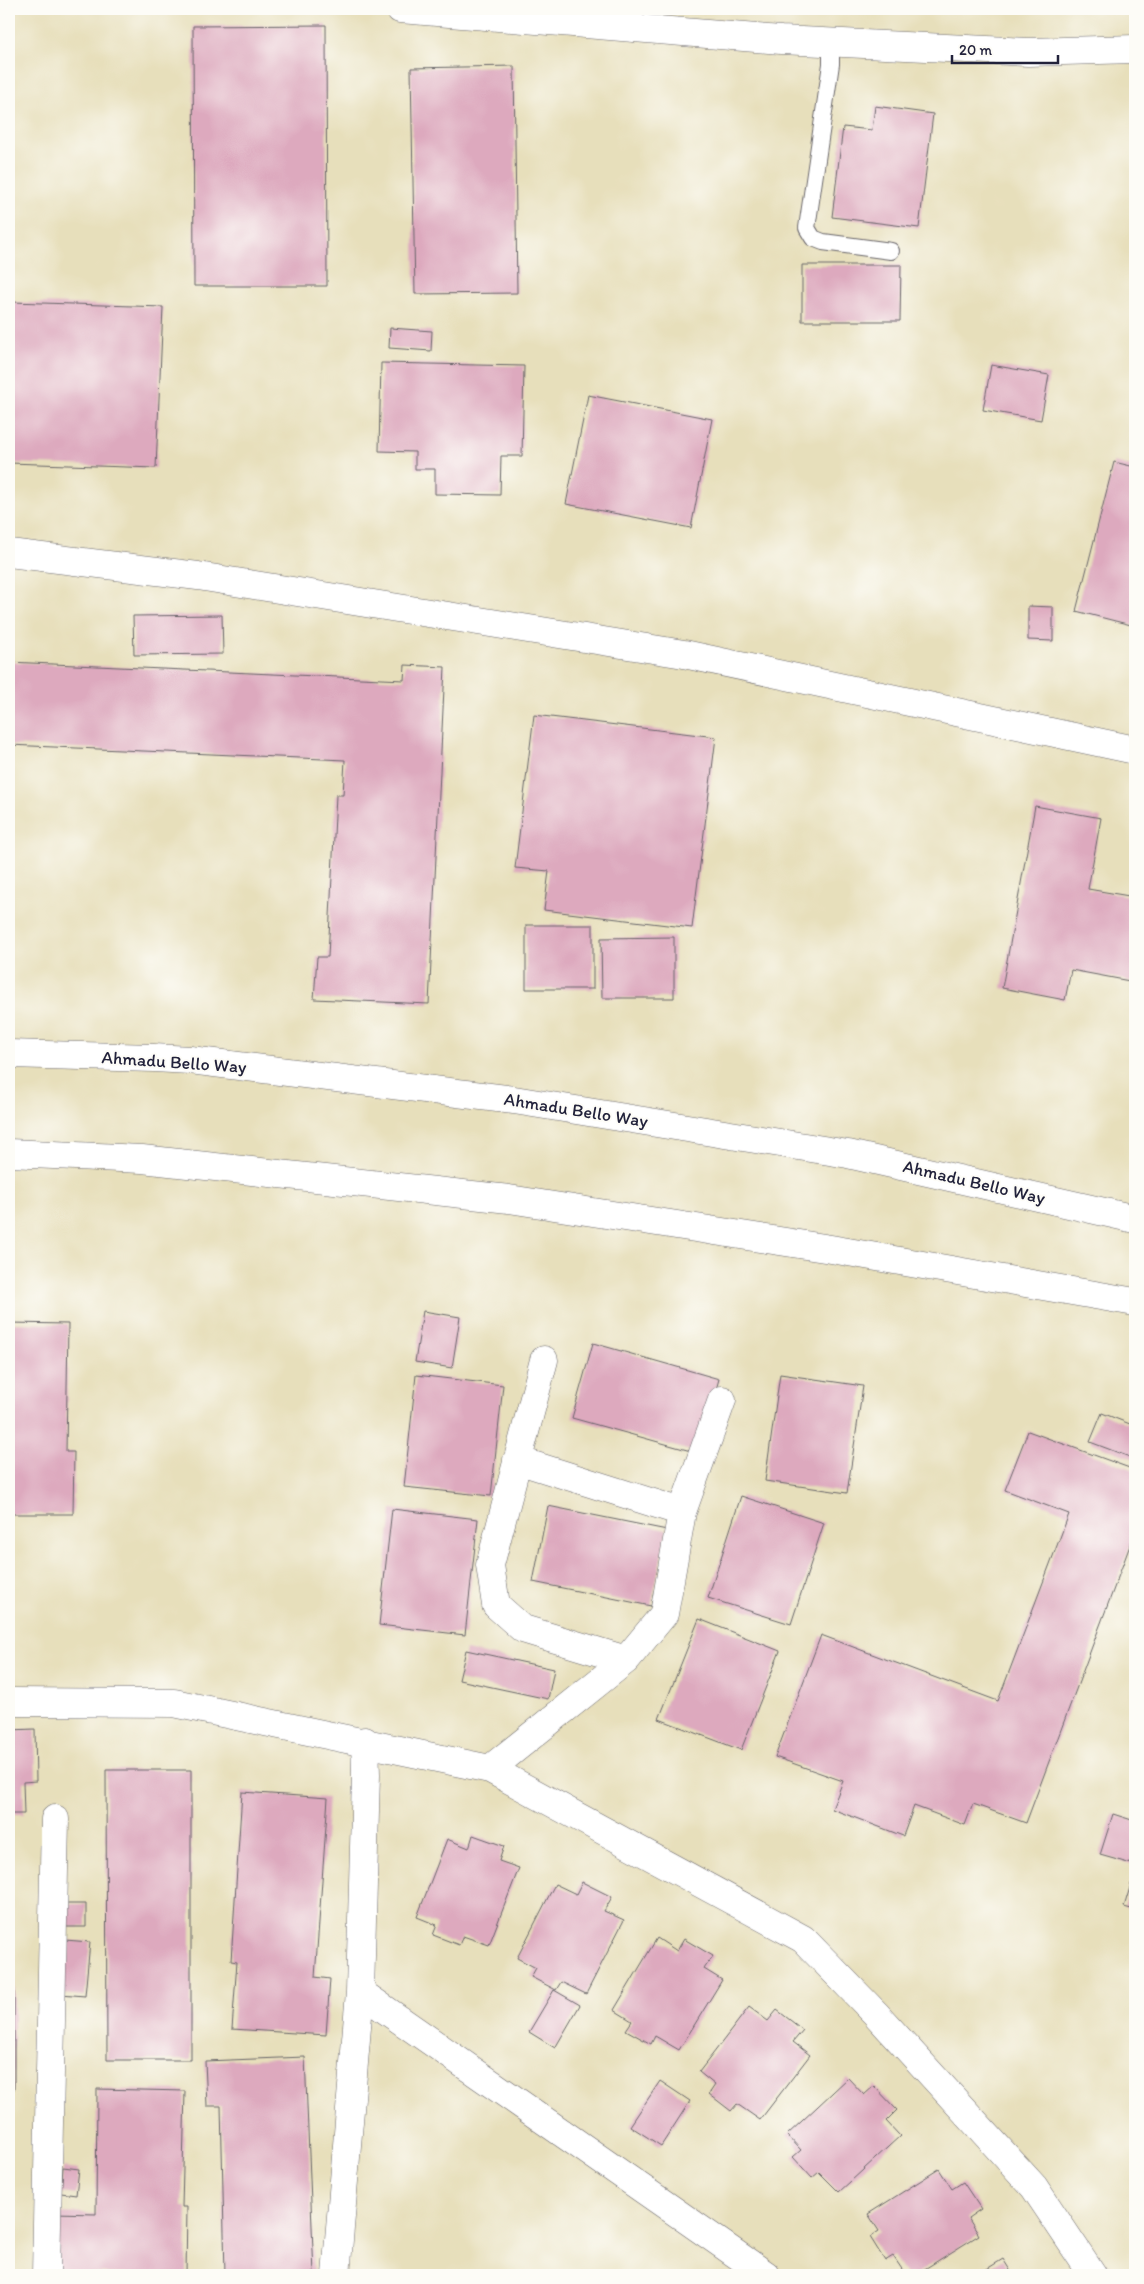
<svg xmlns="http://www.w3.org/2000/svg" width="1144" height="2284" viewBox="0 0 1144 2284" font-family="Itim,sans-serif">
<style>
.building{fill:#dda9be}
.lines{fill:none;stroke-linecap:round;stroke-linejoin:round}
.service-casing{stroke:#676468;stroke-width:18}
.minor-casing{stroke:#676468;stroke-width:29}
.primary-casing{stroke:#676468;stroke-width:29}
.service{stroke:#fff;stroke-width:16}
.minor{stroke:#fff;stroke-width:28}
.primary{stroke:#fff;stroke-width:28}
.labels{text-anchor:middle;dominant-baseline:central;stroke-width:4;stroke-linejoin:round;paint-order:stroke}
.street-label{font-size:18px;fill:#22223b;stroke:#fdfcf7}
</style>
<rect width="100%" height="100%" fill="#fdfcf7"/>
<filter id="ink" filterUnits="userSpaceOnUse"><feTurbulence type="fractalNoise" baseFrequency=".02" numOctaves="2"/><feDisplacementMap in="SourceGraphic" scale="10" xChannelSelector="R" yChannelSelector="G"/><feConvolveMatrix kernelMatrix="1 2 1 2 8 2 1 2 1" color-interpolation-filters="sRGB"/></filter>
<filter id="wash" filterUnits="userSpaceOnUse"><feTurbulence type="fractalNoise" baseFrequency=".0096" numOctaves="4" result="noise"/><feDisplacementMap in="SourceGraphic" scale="20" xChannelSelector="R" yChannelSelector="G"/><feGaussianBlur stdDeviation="1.12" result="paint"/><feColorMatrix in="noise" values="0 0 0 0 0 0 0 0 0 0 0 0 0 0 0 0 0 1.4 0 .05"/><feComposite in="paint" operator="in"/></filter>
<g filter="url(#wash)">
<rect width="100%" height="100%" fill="#e7dfbb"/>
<g id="blocks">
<path class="building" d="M326,25L327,286H194L193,26Z
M514,66L517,293L415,294L411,68Z
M875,106L933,114L919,228L832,217L843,127L872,130Z
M802,265H901L900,321H802Z
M12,302L163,307L156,468L9,463Z
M390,328L432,331L431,351L389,348Z
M381,363L524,366L522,456H501L500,495L435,494V469H415V452L379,451Z
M991,365L1049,375L1041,420L983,410Z
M588,395L712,419L691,528L566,504Z
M1114,462L1135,467V626L1076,611Z
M1028,606L1053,607V641L1028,640Z
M222,615L223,654L134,655L133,616Z
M9,662L404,680L405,665L445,667L429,1004L314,999L317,957H328L336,795H343L345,760L9,745Z
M534,715L716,737L692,928L544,910L549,871L515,868Z
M1035,806L1101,818L1088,889L1135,897V982L1071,970L1065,1000L1002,988Z
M526,925H593V989H526Z
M674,937V998H602L601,938Z
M423,1311L460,1317L452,1368L415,1362Z
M9,1323L68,1324L66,1452H74L73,1514H9Z
M593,1343L719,1379L698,1453L572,1418Z
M780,1374L863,1386L847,1493L765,1481Z
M416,1375L503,1385L491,1496L404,1487Z
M1102,1413L1135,1426V1459L1090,1442Z
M1028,1431L1135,1470V1532L1026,1823L973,1804L965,1825L914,1806L903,1836L832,1809L843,1781L775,1757L821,1635L998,1701L1069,1514L1005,1490Z
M741,1496L824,1523L791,1624L708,1598Z
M548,1506L667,1530L651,1606L533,1582Z
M392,1509L478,1519L465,1635L379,1625Z
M699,1619L780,1651L741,1750L659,1719Z
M466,1650L554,1669L548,1699L459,1680Z
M35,1729L36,1781L23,1782L24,1814H9V1730Z
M106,1770H191V2060H107Z
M242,1792L328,1798L315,1977L330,1979L326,2035L232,2029L237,1962L231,1961Z
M1113,1814L1135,1821V1865L1100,1855Z
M473,1835L504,1846L499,1861L519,1868L489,1945L463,1936L459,1945L433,1935L437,1925L417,1917L447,1839L469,1848Z
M1135,1871V1910L1124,1907Z
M582,1882L612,1897L604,1911L624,1920L586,1994L561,1982L556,1990L531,1977L536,1968L517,1958L555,1884L576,1894Z
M65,1904H86V1927H65Z
M657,1938L677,1951L684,1939L713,1956L704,1969L722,1980L679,2050L655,2036L651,2044L626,2030L632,2021L614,2010Z
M65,1940L90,1942L85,1996L61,1994Z
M9,1958L14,1969V2090L9,2093Z
M554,1990L580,2005L555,2048L529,2032Z
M749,2007L768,2021L777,2010L803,2030L793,2042L810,2055L760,2120L737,2104L731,2111L709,2094L715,2085L699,2072Z
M305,2057L314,2275H225L221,2106H207L205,2061Z
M848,2078L864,2095L874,2086L897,2110L886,2121L900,2136L839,2192L819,2172L812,2178L793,2157L801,2150L787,2135Z
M660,2081L690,2101L661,2146L630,2126Z
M97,2089L185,2091L182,2207H187L186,2275L54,2273L55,2213L96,2214Z
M63,2167L79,2169L76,2195L61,2193Z
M939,2169L952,2189L963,2182L981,2209L968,2218L979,2235L915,2275H906L893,2256L885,2261L870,2237L879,2231L868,2214Z
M1003,2259L1013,2275H977Z"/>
</g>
</g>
<g filter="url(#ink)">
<use href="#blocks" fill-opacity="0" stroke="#676468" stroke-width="1"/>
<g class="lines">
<defs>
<path id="service" d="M831,42V64L807,228L813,238L823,242L891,251"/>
<path id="minor" d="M400,9L781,40L1028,52L1135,49
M9,553L198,576L684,654L1135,750
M544,1360L490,1565L496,1605L523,1629L626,1660
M517,1460L682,1512
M9,1702L174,1703L490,1769L803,1939L876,2014L1034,2187L1093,2275
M490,1769L626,1660L664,1614L682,1512L722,1400
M360,1992L766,2275
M46,2275L55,1819
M336,2275L360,1992L366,1775L365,1741"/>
<path id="primary" d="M9,1054L154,1058L190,1060L514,1100L848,1154L1135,1219
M9,1153L142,1159L509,1199L831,1249L1135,1302"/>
</defs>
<use href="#service" class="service-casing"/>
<use href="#minor" class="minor-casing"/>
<use href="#primary" class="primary-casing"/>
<use href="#service" class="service"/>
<use href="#minor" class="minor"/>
<use href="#primary" class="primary"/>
</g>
</g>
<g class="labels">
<g class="street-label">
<text transform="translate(174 1062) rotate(4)">Ahmadu Bello Way</text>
<text transform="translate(576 1110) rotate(9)">Ahmadu Bello Way</text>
<text transform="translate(974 1182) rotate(13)">Ahmadu Bello Way</text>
</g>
</g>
<rect width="1144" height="2284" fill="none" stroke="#fdfcf7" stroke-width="30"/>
<path d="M952 55v8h106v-8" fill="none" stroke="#22223b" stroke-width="2.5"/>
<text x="959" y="55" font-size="15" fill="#22223b" stroke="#fdfcf7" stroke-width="4" paint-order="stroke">20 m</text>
</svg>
